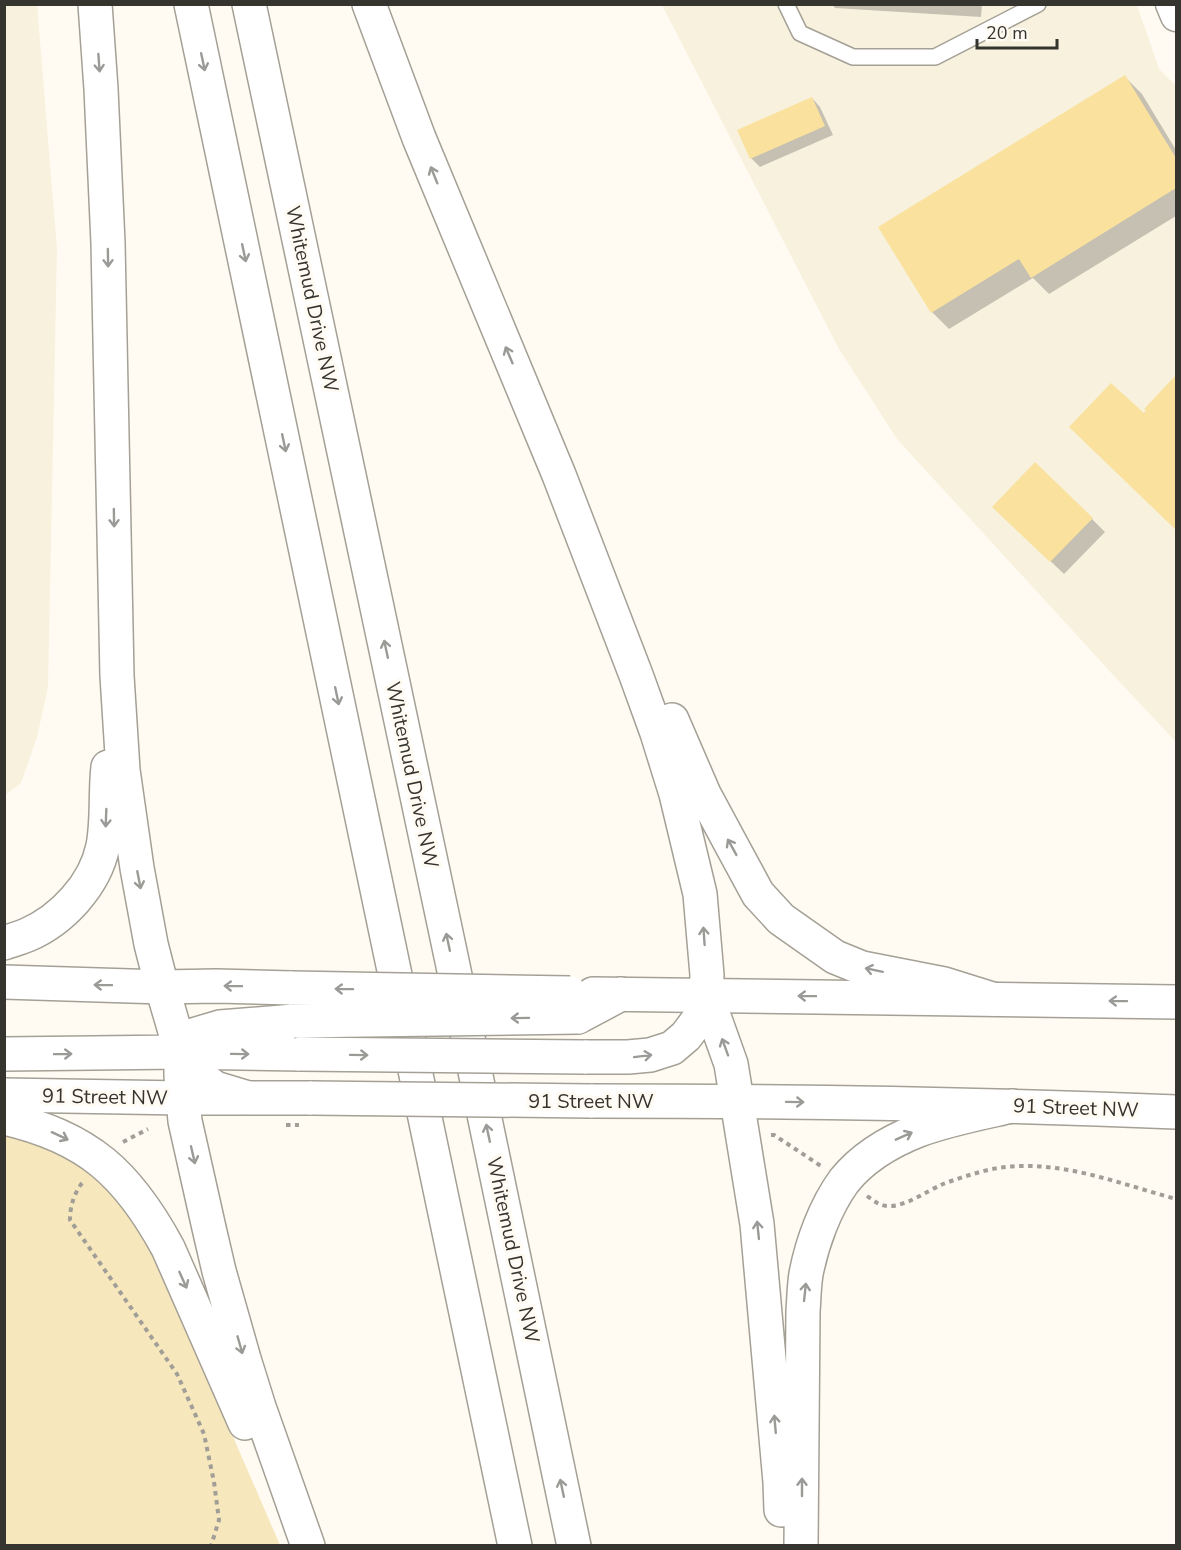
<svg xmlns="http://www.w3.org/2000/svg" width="1181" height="1550" viewBox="0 0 1181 1550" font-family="'Nunito Sans',sans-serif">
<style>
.built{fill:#f7f1de}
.green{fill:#f6e7bc}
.shadow{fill:#0003}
.building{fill:#fae29e}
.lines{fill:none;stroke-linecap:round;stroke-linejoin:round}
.service-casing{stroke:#a4a096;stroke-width:18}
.minor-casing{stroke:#a4a096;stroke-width:33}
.secondary-casing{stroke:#a4a096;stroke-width:36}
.motorway-casing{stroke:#a4a096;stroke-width:36}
.path{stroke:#a09e97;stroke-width:4;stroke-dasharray:4.5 4.5;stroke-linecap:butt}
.service{stroke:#fff;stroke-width:15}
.minor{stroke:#fff;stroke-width:30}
.secondary{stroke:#fff;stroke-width:33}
.motorway{stroke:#fff;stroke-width:33}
.secondary-bridge-casing{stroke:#a4a096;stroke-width:36;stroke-linecap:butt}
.motorway-bridge-casing{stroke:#a4a096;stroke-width:36;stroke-linecap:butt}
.path-bridge{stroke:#a09e97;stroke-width:4;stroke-dasharray:4.5 4.5;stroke-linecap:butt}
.secondary-bridge{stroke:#fff;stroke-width:33}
.motorway-bridge{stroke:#fff;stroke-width:33}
.oneway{stroke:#9a9a97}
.labels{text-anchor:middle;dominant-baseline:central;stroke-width:6;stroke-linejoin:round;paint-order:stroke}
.street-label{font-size:20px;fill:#35342f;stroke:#fffbf2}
</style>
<rect width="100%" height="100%" fill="#fffbf2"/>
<path class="built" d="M37,4L57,249L48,687L37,737L21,783L5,795L4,5Z
M662,5H1137L1159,69L1176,86V742L1116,678L897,439L839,349Z"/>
<path class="green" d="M4,1131L48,1144L101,1178L143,1229L280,1545H5Z"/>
<path class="shadow" d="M832,4H982L981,17L835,8Z
M1125,77L1142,94L1176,150V216L1049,294L1033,278L949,329L932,312Z
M812,98L820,107L833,135L760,167L751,158Z
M1176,378V529L1088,443L1144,415L1148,410L1146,409Z
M1092,519L1105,532L1064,574L1007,520Z"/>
<path class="building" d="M1125,75L1176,158V188L1031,278L1019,259L931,313L878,227Z
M812,97L825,126L750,159L737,130Z
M1176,375V530L1069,427L1111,383L1144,413L1146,410L1144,409Z
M1035,462L1093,518L1050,562L992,507Z"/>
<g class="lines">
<defs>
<path id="service" d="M786,4L800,33L853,57H935L1038,4"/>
<path id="minor" d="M1171,4L1176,16"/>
<path id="secondary" d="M4,982L162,987L216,986L292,988
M593,994L1176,1002
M4,1095L183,1098H312
M590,1101C786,1101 981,1104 1176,1112"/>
<path id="motorway" d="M95,4L101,89L108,243L117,676L123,770L137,868L151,944L162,987L181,1052V1076L185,1121L209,1228L219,1271L244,1359L259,1407L308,1546
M191,4L515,1546
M249,4L452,961L574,1546
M369,4L419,138L559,475L636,675L657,733L676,794L700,894L707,975L706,994L698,1020L686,1036L672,1048L650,1055L628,1057H584
M672,720L704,794L732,846L758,894L781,919L835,957L862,968L944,984L992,999
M4,943C12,940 20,938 27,935C62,920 95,885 103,846C108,820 105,793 108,767
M706,994L731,1064L757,1224L780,1482L781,1510
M578,1017L621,994
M181,1052L193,1035L220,1027L294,1021
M181,1052L199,1076L215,1088L245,1097
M4,1054L181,1052L300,1054
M4,1118C88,1137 128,1174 168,1248L245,1423
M801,1546L803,1311C804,1299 804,1286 806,1274C812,1243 825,1207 844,1181C863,1157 891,1141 919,1130C949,1119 981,1113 1012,1106"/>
</defs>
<use href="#service" class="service-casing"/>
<use href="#minor" class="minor-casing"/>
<use href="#secondary" class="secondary-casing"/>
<use href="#motorway" class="motorway-casing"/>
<path class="path" d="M771,1135H774L821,1166
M123,1142L148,1129
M82,1183C74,1194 70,1206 70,1220L177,1374L204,1434L214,1482L219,1520L211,1546
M867,1196C874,1201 880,1206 888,1206C905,1207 927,1191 943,1184C959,1178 975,1173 992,1169C1055,1157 1117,1183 1176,1199"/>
<use href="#service" class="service"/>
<use href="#minor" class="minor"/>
<use href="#secondary" class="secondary"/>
<use href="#motorway" class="motorway"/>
<defs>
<path id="secondary-bridge" d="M292,988L570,993
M312,1098L590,1101"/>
<path id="motorway-bridge" d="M294,1021L578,1017
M300,1054L584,1057"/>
</defs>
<use href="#secondary-bridge" class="secondary-bridge-casing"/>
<use href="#motorway-bridge" class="motorway-bridge-casing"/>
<path class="path-bridge" d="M286,1125H299"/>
<use href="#secondary-bridge" class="secondary-bridge"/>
<use href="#motorway-bridge" class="motorway-bridge"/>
</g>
<defs><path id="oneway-shaft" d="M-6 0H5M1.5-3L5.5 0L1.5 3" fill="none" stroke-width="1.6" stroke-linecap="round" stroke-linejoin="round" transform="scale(1.5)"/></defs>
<g class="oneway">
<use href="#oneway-shaft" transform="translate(203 62) rotate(78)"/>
<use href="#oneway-shaft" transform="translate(99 63) rotate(86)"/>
<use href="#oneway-shaft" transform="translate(434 175) rotate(-112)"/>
<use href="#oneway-shaft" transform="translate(244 253) rotate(78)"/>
<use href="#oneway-shaft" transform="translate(108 258) rotate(89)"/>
<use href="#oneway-shaft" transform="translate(509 355) rotate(-113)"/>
<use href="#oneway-shaft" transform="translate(284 443) rotate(78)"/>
<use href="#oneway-shaft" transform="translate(114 518) rotate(89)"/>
<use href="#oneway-shaft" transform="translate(386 649) rotate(-102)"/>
<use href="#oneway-shaft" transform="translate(337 696) rotate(78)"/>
<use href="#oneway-shaft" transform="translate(106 818) rotate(92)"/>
<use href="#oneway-shaft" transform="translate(732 847) rotate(-119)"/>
<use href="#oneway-shaft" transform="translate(139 880) rotate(79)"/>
<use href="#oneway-shaft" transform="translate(704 936) rotate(-94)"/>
<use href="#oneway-shaft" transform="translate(448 942) rotate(-102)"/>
<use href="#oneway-shaft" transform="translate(874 970) rotate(-168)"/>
<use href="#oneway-shaft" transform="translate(103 985) rotate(-179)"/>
<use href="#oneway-shaft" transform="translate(233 986) rotate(-179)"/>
<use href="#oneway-shaft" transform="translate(344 989) rotate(-179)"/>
<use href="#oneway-shaft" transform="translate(807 996) rotate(-179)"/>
<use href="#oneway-shaft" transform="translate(1118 1001) rotate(-179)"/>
<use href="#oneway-shaft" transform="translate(520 1018) rotate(179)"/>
<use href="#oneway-shaft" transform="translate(725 1047) rotate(-110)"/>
<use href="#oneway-shaft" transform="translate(63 1054) rotate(-1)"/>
<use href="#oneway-shaft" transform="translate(240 1054) rotate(1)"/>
<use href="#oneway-shaft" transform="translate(359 1055) rotate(1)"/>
<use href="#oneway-shaft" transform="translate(643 1056) rotate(-7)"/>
<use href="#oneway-shaft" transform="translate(795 1102) rotate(1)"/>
<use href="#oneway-shaft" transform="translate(488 1133) rotate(-102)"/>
<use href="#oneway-shaft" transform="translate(60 1136) rotate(25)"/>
<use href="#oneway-shaft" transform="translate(904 1136) rotate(-24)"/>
<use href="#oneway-shaft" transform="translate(193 1155) rotate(77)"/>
<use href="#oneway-shaft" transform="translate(758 1230) rotate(-96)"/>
<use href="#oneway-shaft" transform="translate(183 1280) rotate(66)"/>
<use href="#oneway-shaft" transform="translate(805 1292) rotate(-84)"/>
<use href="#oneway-shaft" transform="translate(240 1345) rotate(74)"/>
<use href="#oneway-shaft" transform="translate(775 1424) rotate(-95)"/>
<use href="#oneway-shaft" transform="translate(802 1487) rotate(-90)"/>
<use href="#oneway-shaft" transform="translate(562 1488) rotate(-102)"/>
</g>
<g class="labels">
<g class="street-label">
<text transform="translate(312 299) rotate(78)">Whitemud Drive NW</text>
<text transform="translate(412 775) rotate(78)">Whitemud Drive NW</text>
<text transform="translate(105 1097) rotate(1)">91 Street NW</text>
<text x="591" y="1101">91 Street NW</text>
<text transform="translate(1076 1108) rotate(2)">91 Street NW</text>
<text transform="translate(513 1250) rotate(78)">Whitemud Drive NW</text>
</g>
</g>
<rect width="1181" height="1550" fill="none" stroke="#35342f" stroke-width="12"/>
<path d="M977 39v9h80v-9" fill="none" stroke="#35342f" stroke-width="3"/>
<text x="986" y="39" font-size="18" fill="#35342f" stroke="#fffbf2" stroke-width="4.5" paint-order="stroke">20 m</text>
</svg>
